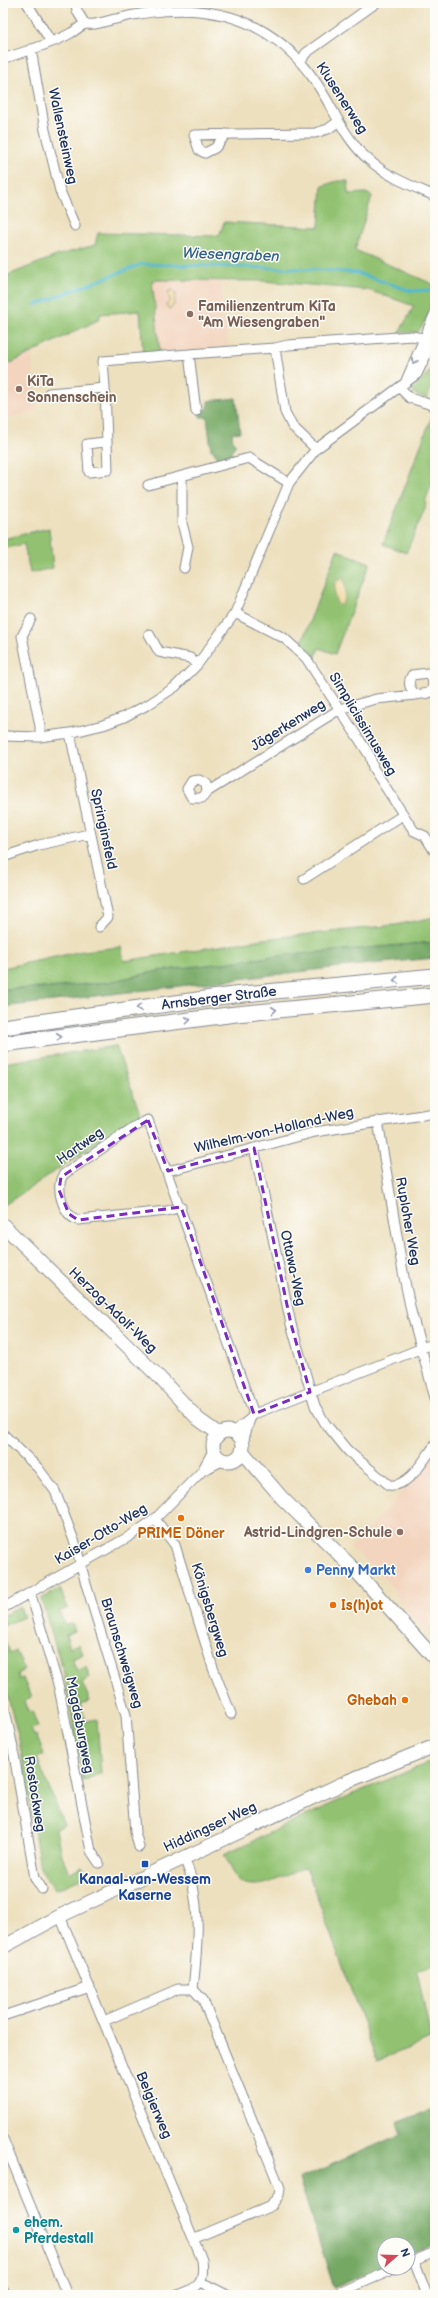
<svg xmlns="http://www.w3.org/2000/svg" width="438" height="2298" viewBox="0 0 438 2298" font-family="'Balsamiq Sans',sans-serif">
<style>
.built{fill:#f3d4be}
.green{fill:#92c271;stroke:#567868}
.forest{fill:#75a863;stroke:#486c60}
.sand{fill:#eeda9e;stroke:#84847e}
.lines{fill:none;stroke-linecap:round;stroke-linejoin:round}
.stream{stroke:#51b8cf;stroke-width:3}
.minor-casing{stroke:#84888e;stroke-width:11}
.secondary-casing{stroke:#84888e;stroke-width:15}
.primary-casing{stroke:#84888e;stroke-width:17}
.minor{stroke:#fff;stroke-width:9}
.secondary{stroke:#fff;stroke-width:13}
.primary{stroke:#fff;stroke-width:15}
.oneway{stroke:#8d97ae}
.marked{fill:none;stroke:#7b2cbf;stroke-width:3;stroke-dasharray:8 5;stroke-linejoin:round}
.education-dot{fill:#8d6e63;stroke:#fdfcf7;stroke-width:1.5}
.food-dot{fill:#e8710a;stroke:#fdfcf7;stroke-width:1.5}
.shop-dot{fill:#3f7fe0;stroke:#fdfcf7;stroke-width:1.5}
.transit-dot{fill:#1a4fb4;stroke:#fdfcf7;stroke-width:1.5}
.culture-dot{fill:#0f9aa8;stroke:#fdfcf7;stroke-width:1.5}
.labels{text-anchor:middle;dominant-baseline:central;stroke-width:3;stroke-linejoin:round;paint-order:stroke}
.street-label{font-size:14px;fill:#1b2f5e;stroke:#fdfcf7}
.education-label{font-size:14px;font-weight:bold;fill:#785e54;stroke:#fdfcf7;text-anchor:start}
.food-label{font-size:14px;font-weight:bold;fill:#c56008;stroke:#fdfcf7}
.shop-label{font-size:14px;font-weight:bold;fill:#366cbe;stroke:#fdfcf7;text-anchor:start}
.transit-label{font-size:14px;font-weight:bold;fill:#164399;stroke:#fdfcf7}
.culture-label{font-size:14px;font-weight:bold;fill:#0d838f;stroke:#fdfcf7;text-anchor:start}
.water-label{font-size:15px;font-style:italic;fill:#2e5f86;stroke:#fdfcf7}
</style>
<rect width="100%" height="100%" fill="#fdfcf7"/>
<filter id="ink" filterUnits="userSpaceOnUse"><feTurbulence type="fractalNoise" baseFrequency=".025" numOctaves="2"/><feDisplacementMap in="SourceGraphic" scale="8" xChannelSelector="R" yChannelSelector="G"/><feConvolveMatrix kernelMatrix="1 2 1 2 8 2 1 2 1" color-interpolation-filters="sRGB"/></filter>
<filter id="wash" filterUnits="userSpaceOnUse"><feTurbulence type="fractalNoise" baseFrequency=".012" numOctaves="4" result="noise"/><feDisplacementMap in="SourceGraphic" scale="16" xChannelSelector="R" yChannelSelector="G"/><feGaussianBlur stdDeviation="0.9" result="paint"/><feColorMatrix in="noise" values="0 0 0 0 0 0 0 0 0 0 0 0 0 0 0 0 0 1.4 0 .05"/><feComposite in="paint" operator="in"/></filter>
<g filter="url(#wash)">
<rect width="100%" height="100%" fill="#ede0be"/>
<path class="built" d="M152,280L220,281L228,347L160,352Z
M31,354L37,411L3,419V368Z
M435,1452V1641L396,1596L393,1588L361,1556L350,1548L390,1506Z"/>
<path class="green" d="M337,181H348V194L366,193L372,196L355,250L435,285C435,304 429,316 418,332L399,333L414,306L368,290L263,281L154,280L152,281L160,352L143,354L140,311L100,314V319L3,367V277L56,256L95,245L98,233L219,236L224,222L319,227L322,186Z
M435,360V378L427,399L416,395L412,390L430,371Z
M432,416L435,417V476L426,499L425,509L406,553L383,544Z
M49,528L53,568L30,573L24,544L3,549V539Z
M337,550L370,563L335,654L319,648L315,659L301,644Z
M435,917V942L278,956L159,971L108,982L48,988L3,989V968L83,951L121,947L124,961L263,939L395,925Z
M116,1046L141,1116L135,1117L3,1206V1063Z
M60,1589L68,1608L59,1612L65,1625L72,1624L75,1631L66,1635L70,1647L79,1644L83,1654L72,1659L77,1671L86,1667L90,1678L82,1682L90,1701L80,1704L86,1721L97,1719L101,1773L83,1781L64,1674L41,1599Z
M20,1606L24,1617L3,1626V1616Z
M3,1635L10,1653L16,1650L24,1670L17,1674L19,1679L23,1678L31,1698L25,1701L29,1712L32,1711L38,1727L31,1729L34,1736L36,1735L44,1754L37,1758L64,1825L56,1829L60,1850L69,1873L82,1866L87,1876L55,1890L40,1868L19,1739L3,1679Z
M435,1760V1963L417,1971L431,2039L377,2061L306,1867C289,1873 262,1891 243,1883C234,1879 229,1862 224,1854L353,1794Z"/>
<path class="forest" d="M236,398L240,432L232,433L233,442L236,444L231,452L233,460L218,461L213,450H211L207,417H200V410L208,409V401Z
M435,942V958L340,967L3,1007V989L48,988L108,982L159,971L278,956Z
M435,2108V2244L408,2256V2244H384V2266L334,2288L299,2179L401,2134L397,2123Z"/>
<path class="sand" d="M172,290L176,293L174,305L169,309L166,305L170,301L168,292Z
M343,578C346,587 347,599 340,606C332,599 335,591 335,582Z"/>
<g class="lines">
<path class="stream" d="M35,305L142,264L311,269L357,273L411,291L431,290"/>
</g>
</g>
<g filter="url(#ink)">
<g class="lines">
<defs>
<path id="minor" d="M27,3L51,42
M76,3L77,11L85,24
M31,49L45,130L60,191L75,226
M3,59C25,51 50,45 71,33C75,31 79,27 83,25C87,23 91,25 95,24C102,23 109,20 116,19C192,0 264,9 313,78C332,104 343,138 369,160C388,177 412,186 435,196
M300,62L306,53L376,3
M226,134L215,148L205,153L199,150L194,135L236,134L315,133L328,129L339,121
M405,383L435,313
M105,388L108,470L89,472L87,444L105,442
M400,388L410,398L435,406
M49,393L105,388L103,361L189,354
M196,411L189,354L275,348
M316,449L292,426L285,412L275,348L288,345L412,336L433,340
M182,476V523L188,547L184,568
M148,485L249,458L289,483
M235,613L284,638L306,658L370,756L373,768L414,831L425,836L435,852
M31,619L22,636L40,726V737
M149,634L159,652L190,658L197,665
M70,733L108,917L99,927
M3,736L40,737L70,733L103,725L124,717L149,704L175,687L197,665L235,613L289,483L316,449L417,374L435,337
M207,792L206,784L199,780L192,781L187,789L192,798H202L207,792L340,709L376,699L415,695C410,688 407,683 412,675L428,673L432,677L433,688L429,693L415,695
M3,857L39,845L89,834
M304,879L403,815
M378,1121L403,1272L411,1311L435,1398
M254,1148L291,1324L315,1406L325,1423L348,1451L389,1485C409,1488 424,1459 435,1445
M168,1171L315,1132L435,1113
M181,1207L167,1211L78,1220C63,1217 54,1185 64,1174L134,1127L148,1120L254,1414
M233,1432L250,1419
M3,1434L38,1468L55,1491L75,1543L86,1584L126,1715L135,1832L139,1847
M243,1442L250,1419L254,1414L435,1343
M202,1471L222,1461
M155,1519L175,1545L213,1668L231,1714
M30,1592L59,1688L91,1851L99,1863
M3,1608L130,1536L155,1519L202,1471L213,1451
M3,1701L12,1743L35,1878L42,1889
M184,1857C202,1900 198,1944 193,1989
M60,1916L202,2260C205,2283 199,2288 178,2295
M3,2016L90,1987
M104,2021L178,1989H193L203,2000L280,2188L279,2195L271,2206L195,2238
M3,2139L67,2295
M414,2261L427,2295
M409,2263L435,2252
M201,2282L227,2295
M3,2289L6,2295
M334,2295L397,2268"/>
<path id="secondary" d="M3,1225L158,1376L198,1419L219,1434
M213 1446a15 15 0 1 1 30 0a15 15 0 1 1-30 0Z
M242,1451L282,1498L355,1570L435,1659
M3,1947L60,1916L348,1781L435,1746"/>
<path id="primary" d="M3,1027L233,995L435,976
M3,1044L236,1014L435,995"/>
</defs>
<use href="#minor" class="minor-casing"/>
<use href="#secondary" class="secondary-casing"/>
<use href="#primary" class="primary-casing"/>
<use href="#minor" class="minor"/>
<use href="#secondary" class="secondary"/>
<use href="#primary" class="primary"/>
</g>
<defs><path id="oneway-chevron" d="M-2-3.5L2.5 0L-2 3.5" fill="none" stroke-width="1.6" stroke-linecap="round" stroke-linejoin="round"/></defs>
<g class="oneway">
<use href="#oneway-chevron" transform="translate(414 361) rotate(116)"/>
<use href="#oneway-chevron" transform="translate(396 980) rotate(175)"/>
<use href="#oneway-chevron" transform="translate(139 1008) rotate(172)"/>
<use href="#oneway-chevron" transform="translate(274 1010) rotate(-6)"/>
<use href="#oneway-chevron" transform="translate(188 1020) rotate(-7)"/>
<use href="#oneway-chevron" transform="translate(59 1037) rotate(-7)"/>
</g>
</g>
<path class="marked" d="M148,1120L168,1171L254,1148L291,1324L310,1392L254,1414L181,1207L78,1220L69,1214L59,1190L61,1177Z"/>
<g class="education-dot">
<circle cx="190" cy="314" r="4"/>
<circle cx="19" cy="389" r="4"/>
<circle cx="400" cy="1532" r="4"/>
</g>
<g class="food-dot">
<circle cx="181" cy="1518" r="4"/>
<circle cx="333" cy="1605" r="4"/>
<circle cx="405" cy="1700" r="4"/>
</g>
<circle class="shop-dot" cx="308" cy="1570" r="4"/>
<rect class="transit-dot" x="141" y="1860" width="8" height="8" rx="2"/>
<circle class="culture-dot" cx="16" cy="2230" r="4"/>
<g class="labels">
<g class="street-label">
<text transform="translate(342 98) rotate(57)">Klusenerweg</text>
<text transform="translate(63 136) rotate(78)">Wallensteinweg</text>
<text transform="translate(363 724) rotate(59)">Simplicissimusweg</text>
<text transform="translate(288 725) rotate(-32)">Jägerkenweg</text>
<text transform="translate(104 829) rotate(78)">Springinsfeld</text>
<text transform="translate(219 998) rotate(-7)">Arnsberger Straße</text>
<text transform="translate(274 1130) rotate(-13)">Wilhelm-von-Holland-Weg</text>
<text transform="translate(80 1146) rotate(-35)">Hartweg</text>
<text transform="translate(408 1221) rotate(80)">Ruploher Weg</text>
<text transform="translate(293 1268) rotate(78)">Ottawa-Weg</text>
<text transform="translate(113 1310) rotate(44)">Herzog-Adolf-Weg</text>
<text transform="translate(101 1534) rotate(-31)">Kaiser-Otto-Weg</text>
<text transform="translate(210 1610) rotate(73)">Königsbergweg</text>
<text transform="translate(122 1653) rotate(73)">Braunschweigweg</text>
<text transform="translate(80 1725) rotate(79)">Magdeburgweg</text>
<text transform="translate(35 1794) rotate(81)">Rostockweg</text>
<text transform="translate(210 1827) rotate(-25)">Hiddingser Weg</text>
<text transform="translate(154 2105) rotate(67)">Belgierweg</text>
</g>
<g class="education-label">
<text x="198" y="306">Familienzentrum KiTa<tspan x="198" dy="16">"Am Wiesengraben"</tspan></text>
<text x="27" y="381">KiTa<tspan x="27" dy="16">Sonnenschein</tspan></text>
<text x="392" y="1532" text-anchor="end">Astrid-Lindgren-Schule</text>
</g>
<g class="food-label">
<text x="181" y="1533">PRIME Döner</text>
<text x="341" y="1605" text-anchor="start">Is(h)ot</text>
<text x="397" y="1700" text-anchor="end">Ghebah</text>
</g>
<g class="shop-label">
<text x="316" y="1570">Penny Markt</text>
</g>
<g class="transit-label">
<text x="145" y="1879">Kanaal-van-Wessem<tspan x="145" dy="16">Kaserne</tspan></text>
</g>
<g class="culture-label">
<text x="24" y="2222">ehem.<tspan x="24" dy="16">Pferdestall</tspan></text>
</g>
<g class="water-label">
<text transform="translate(231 255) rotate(2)">Wiesengraben</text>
</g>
</g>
<rect width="438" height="2298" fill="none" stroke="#fdfcf7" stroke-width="16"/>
<g transform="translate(396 2256) rotate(70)"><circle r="19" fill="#fdfcf7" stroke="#a3aaba"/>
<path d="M0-3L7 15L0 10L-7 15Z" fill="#d1495b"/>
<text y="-6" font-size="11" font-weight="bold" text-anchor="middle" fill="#1b2f5e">N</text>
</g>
</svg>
